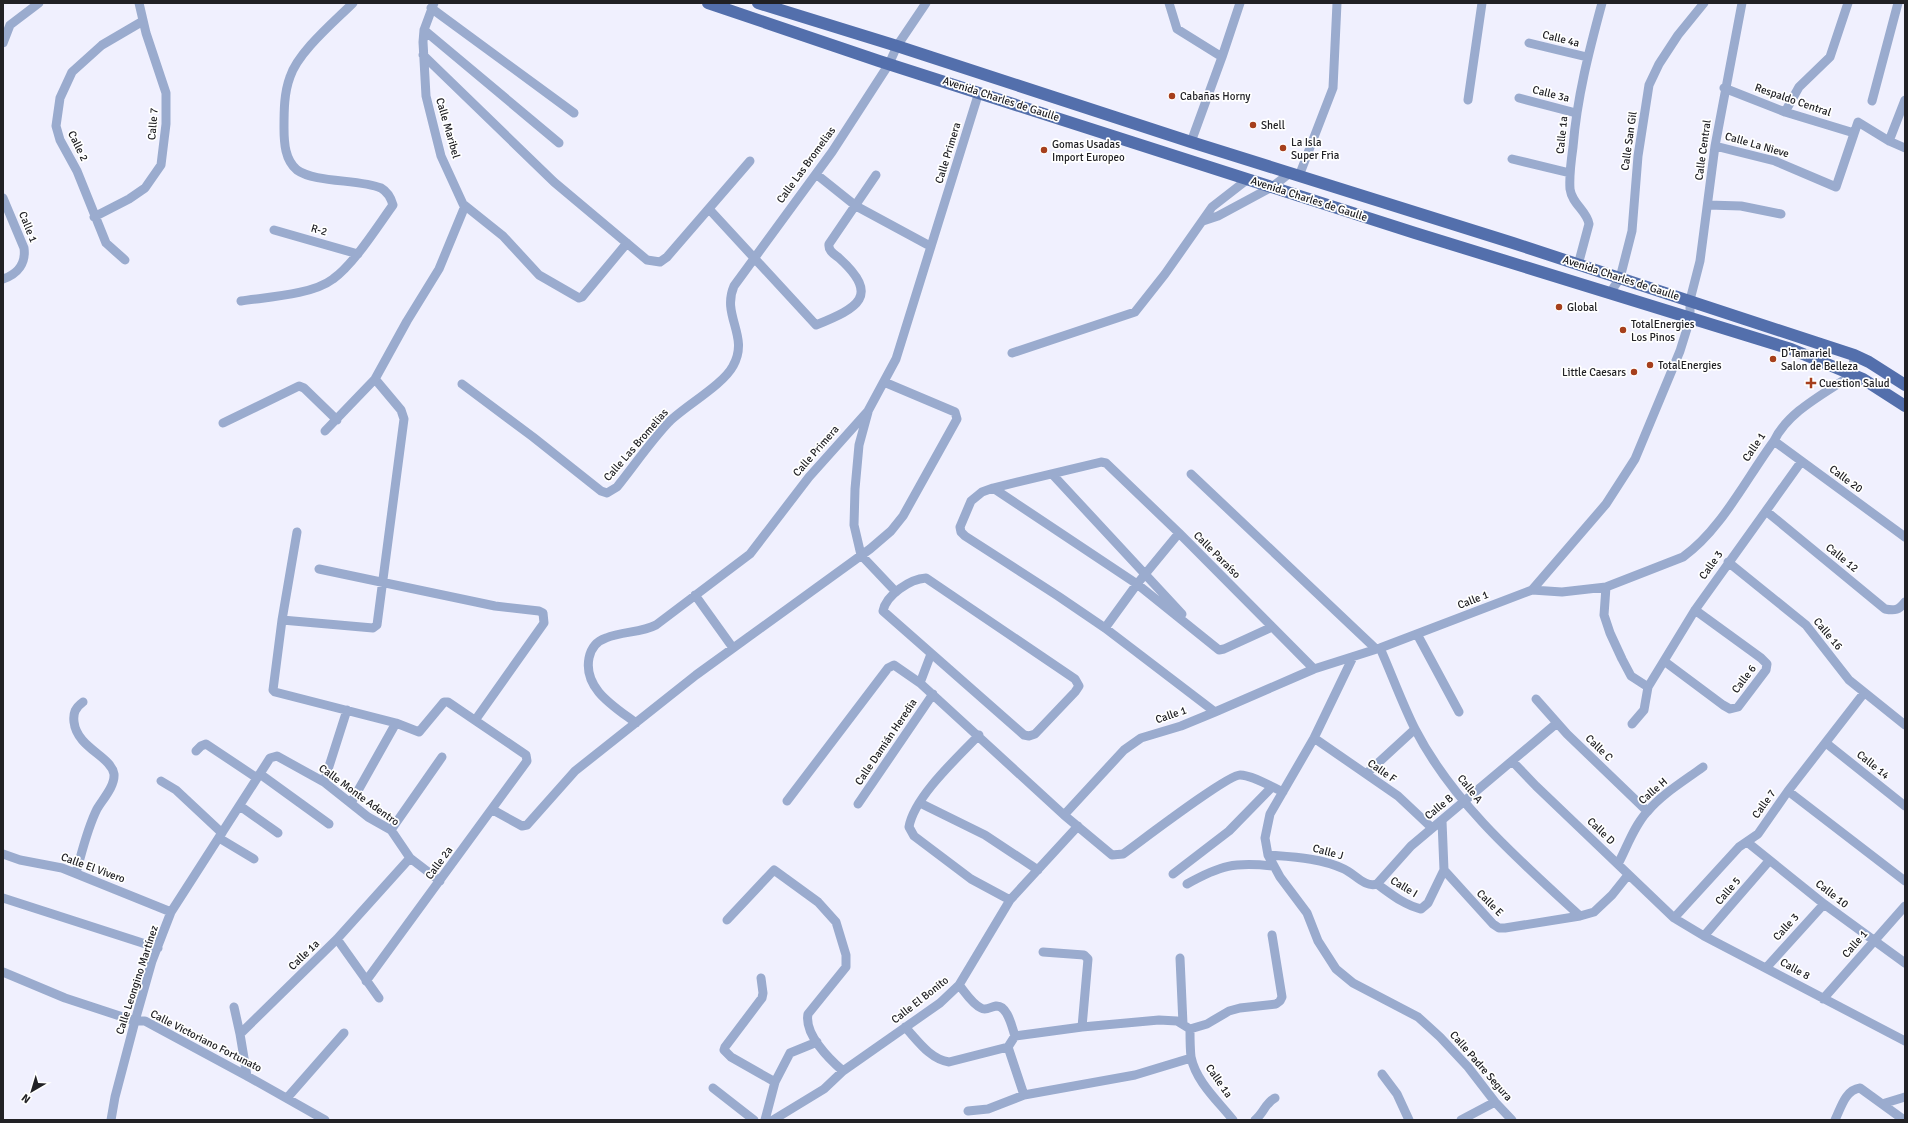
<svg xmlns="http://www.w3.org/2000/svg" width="1908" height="1123" viewBox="0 0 1908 1123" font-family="Signika,sans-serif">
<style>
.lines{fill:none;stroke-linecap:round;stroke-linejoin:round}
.minor{stroke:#9aabce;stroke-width:9}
.primary{stroke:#536fac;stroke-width:12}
.poi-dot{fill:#a63f1c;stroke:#fff;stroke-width:1.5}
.labels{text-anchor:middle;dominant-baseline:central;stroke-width:3.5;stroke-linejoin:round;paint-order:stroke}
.street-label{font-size:11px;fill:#212125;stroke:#fff}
.poi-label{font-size:11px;fill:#212125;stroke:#fff;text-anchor:start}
</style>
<rect width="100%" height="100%" fill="#f0f0fe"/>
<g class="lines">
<path class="minor" d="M434,3L424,30L423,42L426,96L441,156L463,204L503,236L539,275L579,298L582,297L627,243
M1169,3L1177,29L1222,57
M431,8L574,113
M424,30L559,143
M3,43L10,25L39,3
M1529,43L1587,57
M423,55L554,182L647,260L660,262L667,257L750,161
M1724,88L1785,112L1854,133
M1519,98L1576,113
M1468,100L1482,3
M1872,101L1898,3
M1785,112L1799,87L1830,57L1848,3
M1889,141L1905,100
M1191,142L1222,57L1240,3
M1715,146L1775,161L1836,187L1858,122L1889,141L1905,148
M1512,159L1570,173
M816,174L856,206L930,246
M1299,176L1333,88L1337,3
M3,198L24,248C26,263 18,274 3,279
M1708,205L1741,206L1781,214
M709,209L816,325C858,308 881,296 839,258C834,254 828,251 829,244L876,175
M94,217L129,199L145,188L161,165L166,124V93L146,33L139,3
M1203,221L1218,216L1272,187L1290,173
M274,230L358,254
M125,260L106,243L77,171L60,140L56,126L60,98L72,72L102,45L143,21
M1578,265L1589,224C1587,211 1572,204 1570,189C1569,175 1571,161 1573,147C1577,97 1589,51 1602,3
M1610,293L1620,278L1632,231L1638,156L1649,85L1659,64L1678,35L1704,3
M241,301C267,297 312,295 333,279C354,264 377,227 393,205C391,198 388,192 381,188C360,179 315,183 297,170C285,160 284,143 284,128C284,111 284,93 290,77C298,52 334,22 353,3
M1012,353L1135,312L1165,274L1212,207L1248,179
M462,384L533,437L601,491L607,493L617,487C634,466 650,442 669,422C685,406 723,385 733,366C750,336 721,316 734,286L832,152L889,64L897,46L926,3
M868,412L859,445L855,489L854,525L861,555L896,592
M223,423L299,386L304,388L337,420
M325,431L375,379L407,321L439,269L465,206
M1774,441L1905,537
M1191,474L1376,649
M1053,475L1182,614
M993,488L1101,462L1106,463L1179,533L1314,669
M1766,511L1885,609C1895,611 1899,610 1905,602
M297,532L282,620L273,690L275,692L396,723L419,732L444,702H448L526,755L527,761L366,981
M1728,562L1806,625L1849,680L1905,725
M319,569L495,606L539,611L543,613L544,623L476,719
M926,578L1075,679L1079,686L1075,692L1035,734L1029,736L1024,735L883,611C886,595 910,579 926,578Z
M1606,587L1604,615L1610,633L1622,659L1631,676L1648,687
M1532,590L1606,504L1635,459L1680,351L1690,319V300L1700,261L1715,146L1742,3
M695,595L733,648
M282,620L373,628L377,625L404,419L401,410L375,379
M1105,628L1137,584L1179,533
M1417,634L1459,712
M1380,648C1392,675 1402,703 1415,729C1453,803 1520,861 1580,916
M1353,657L1314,738L1270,814L1265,838L1268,855L1280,877L1307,913L1318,941L1336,969L1353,983L1418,1017L1440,1037L1468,1067L1495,1102L1512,1120
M1664,661L1723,705L1730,709L1738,707L1766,670L1767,664L1761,658L1695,610
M920,683L931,654
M1536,699L1567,734L1647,811
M1215,712L1105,628L1058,596L965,536L961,532L960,527L971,501L982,492L993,488L1137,584L1219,650L1224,649L1272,627
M636,723C615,707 583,689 589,658C591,648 597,641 606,638C622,631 641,633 656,625L750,554L809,477L868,411L896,359L979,92
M1632,724L1644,710L1648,687L1695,610L1801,462
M979,735C958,757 914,797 909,827L914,836L971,879L1010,900
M1314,738L1398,796L1432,828
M1826,743L1905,806
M196,751L201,746L206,744L257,778
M1512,761L1536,786L1674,918L1704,936L1905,1041
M260,774L329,824
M1366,774L1415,729
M161,781L176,790L222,833
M324,782L347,710
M1788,791L1905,881
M787,801L888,668L894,665L920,683L1064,815L1112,855L1123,854C1140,842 1227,775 1240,775C1252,775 1272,787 1283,792
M351,803L396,723
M920,803L985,835L1038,870
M858,804L933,694
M240,806L278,833
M493,810L522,826L527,825L575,771L696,675L870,549L891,531L903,516L957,419L955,412L884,382
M1064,815L1124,750L1141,738L1181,726L1215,712L1314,669L1380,648L1532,590L1562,592L1606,587L1683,557C1721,530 1746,479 1774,441C1788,411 1826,393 1853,374L1854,355
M1442,821L1444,870L1493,924L1499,928H1505L1580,916L1594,912L1612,895L1628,875
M391,830L442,757
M219,838L254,859
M1747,842L1824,904L1905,963
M3,854L20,860L62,868L171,912
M1268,855C1294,857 1321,858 1344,869C1355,874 1365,888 1377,884
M1618,864C1627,847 1634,826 1647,812C1662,794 1684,781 1703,767
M76,873C82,852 87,829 97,809C103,799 115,786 114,774C111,756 77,748 74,722C73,713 75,708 83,702
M1173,874L1229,831L1272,787
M1187,884C1221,865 1234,862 1273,866
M1377,884L1411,846L1557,723
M1377,884C1391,894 1404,905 1421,909L1428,903L1444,870
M3,898L158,948
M1674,918L1739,847L1758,834L1788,791L1864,693
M727,920L774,870L818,902L836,922L846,955V967L808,1014C804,1034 829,1059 843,1071
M1704,936L1769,861
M337,939L379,998
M1043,952L1084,955L1088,959L1082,1027
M1180,958L1183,1024
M1766,968L1824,904
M3,972L65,998L135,1021H145L247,1076L325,1120
M761,978L763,993L762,998L725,1047L724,1050L731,1057L775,1082
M959,985C965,992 972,1004 981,1008C986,1011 990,1007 996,1006C1008,1005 1012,1028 1015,1036
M1823,999L1905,906
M234,1007L240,1034
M905,1027C918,1041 930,1059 949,1062L1008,1047L1015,1036L1082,1027L1159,1020L1177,1021L1190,1029L1207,1024L1229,1011L1240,1008L1276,1004L1280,1001L1282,997L1272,935
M1190,1029C1190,1038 1190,1048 1191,1057C1196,1082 1219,1102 1233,1120
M1008,1047L1024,1095
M1382,1074L1397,1094L1409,1120
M247,1076L240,1034L337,939L410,858
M713,1088L754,1120
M287,1098L344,1033
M1882,1104L1905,1097
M968,1111L988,1109L1024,1095L1135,1075L1191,1058
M111,1120L115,1097L135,1021L152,961L171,912L270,758L277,756L324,782L368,817L391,830L410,858L440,881
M765,1120L775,1082L790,1053L817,1042
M773,1120L824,1089L843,1071L940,1003L959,985L1010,900L1078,826
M1255,1120C1264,1113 1265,1103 1275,1098
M1461,1120L1495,1102
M1835,1120C1841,1108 1845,1090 1860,1088L1904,1120"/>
<path class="primary" d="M708,3L879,61L1415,233L1791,349L1863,379L1905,406
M758,3L897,46L1191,142L1513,243L1854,355L1869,362L1905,385"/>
</g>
<g class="poi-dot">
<circle cx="1172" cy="96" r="4"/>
<circle cx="1253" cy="125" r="4"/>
<circle cx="1283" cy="148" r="4"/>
<circle cx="1044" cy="150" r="4"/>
<circle cx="1559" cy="307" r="4"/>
<circle cx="1623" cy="330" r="4"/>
<circle cx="1773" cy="359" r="4"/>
<circle cx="1650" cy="365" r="4"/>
<circle cx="1634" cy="372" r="4"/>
<path d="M1809 377h4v4h4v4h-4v4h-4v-4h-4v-4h4z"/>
</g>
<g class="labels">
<g class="street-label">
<text transform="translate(1561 39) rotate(14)">Calle 4a</text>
<text transform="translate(1551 94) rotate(14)">Calle 3a</text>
<text transform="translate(1001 99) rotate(18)">Avenida Charles de Gaulle</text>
<text transform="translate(1793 100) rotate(19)">Respaldo Central</text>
<text transform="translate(153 124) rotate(-86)">Calle 7</text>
<text transform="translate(448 128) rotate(74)">Calle Maribel</text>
<text transform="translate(1562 135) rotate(-84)">Calle 1a</text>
<text transform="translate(1629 141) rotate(-82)">Calle San Gil</text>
<text transform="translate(1757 145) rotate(16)">Calle La Nieve</text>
<text transform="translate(78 146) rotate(64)">Calle 2</text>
<text transform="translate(1703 150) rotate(-82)">Calle Central</text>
<text transform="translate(948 153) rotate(-73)">Calle Primera</text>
<text transform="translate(806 165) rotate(-54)">Calle Las Bromelias</text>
<text transform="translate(1309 199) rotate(18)">Avenida Charles de Gaulle</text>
<text transform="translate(28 227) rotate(68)">Calle 1</text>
<text transform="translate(319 230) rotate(16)">R-2</text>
<text transform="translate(1621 278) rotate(18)">Avenida Charles de Gaulle</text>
<text transform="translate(636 445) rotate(-49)">Calle Las Bromelias</text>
<text transform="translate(1754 447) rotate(-56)">Calle 1</text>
<text transform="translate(816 451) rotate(-49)">Calle Primera</text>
<text transform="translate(1846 479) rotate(36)">Calle 20</text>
<text transform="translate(1217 555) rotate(45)">Calle Paraíso</text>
<text transform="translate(1842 558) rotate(39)">Calle 12</text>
<text transform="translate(1711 565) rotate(-55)">Calle 3</text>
<text transform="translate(1473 600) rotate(-21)">Calle 1</text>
<text transform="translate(1828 634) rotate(50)">Calle 16</text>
<text transform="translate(1744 679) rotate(-53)">Calle 6</text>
<text transform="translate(1171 715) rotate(-19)">Calle 1</text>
<text transform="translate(886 742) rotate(-56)">Calle Damián Heredia</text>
<text transform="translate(1599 748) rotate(44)">Calle C</text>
<text transform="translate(1873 765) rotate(39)">Calle 14</text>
<text transform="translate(1382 771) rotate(35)">Calle F</text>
<text transform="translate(1470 789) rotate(52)">Calle A</text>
<text transform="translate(1653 791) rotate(-41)">Calle H</text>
<text transform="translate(359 795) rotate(36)">Calle Monte Adentro</text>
<text transform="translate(1764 804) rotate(-55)">Calle 7</text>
<text transform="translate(1439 807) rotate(-39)">Calle B</text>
<text transform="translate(1601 831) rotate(44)">Calle D</text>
<text transform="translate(1328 852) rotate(15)">Calle J</text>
<text transform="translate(439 863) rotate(-54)">Calle 2a</text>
<text transform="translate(93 868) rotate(20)">Calle El Vivero</text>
<text transform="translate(1404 887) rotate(31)">Calle I</text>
<text transform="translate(1728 891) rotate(-49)">Calle 5</text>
<text transform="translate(1832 894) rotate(38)">Calle 10</text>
<text transform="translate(1490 903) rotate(45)">Calle E</text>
<text transform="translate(1786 927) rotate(-48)">Calle 3</text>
<text transform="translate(1855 944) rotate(-49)">Calle 1</text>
<text transform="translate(304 955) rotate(-44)">Calle 1a</text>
<text transform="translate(1795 969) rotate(29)">Calle 8</text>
<text transform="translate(137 980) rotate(-72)">Calle Leongino Martínez</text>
<text transform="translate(920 1000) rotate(-38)">Calle El Bonito</text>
<text transform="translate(206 1041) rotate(27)">Calle Victoriano Fortunato</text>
<text transform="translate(1481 1066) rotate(49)">Calle Padre Segura</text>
<text transform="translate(1219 1081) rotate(55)">Calle 1a</text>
</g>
<g class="poi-label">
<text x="1180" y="96">Cabañas Horny</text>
<text x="1261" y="125">Shell</text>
<text x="1291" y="142">La Isla<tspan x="1291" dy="13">Super Fria</tspan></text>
<text x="1052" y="144">Gomas Usadas<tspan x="1052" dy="13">Import Europeo</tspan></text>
<text x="1567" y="307">Global</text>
<text x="1631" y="324">TotalEnergies<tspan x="1631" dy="13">Los Pinos</tspan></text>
<text x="1781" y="353">D'Tamariel<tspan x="1781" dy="13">Salon de Belleza</tspan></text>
<text x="1658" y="365">TotalEnergies</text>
<text x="1626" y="372" text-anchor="end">Little Caesars</text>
<text x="1819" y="383">Cuestion Salud</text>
</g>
</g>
<rect width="1908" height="1123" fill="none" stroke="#212125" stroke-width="8"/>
<g transform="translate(32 1091) rotate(218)" stroke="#ffffff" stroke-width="3" paint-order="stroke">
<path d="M0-3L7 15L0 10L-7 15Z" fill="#212125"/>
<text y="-6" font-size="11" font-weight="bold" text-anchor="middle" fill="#212125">N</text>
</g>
</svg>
